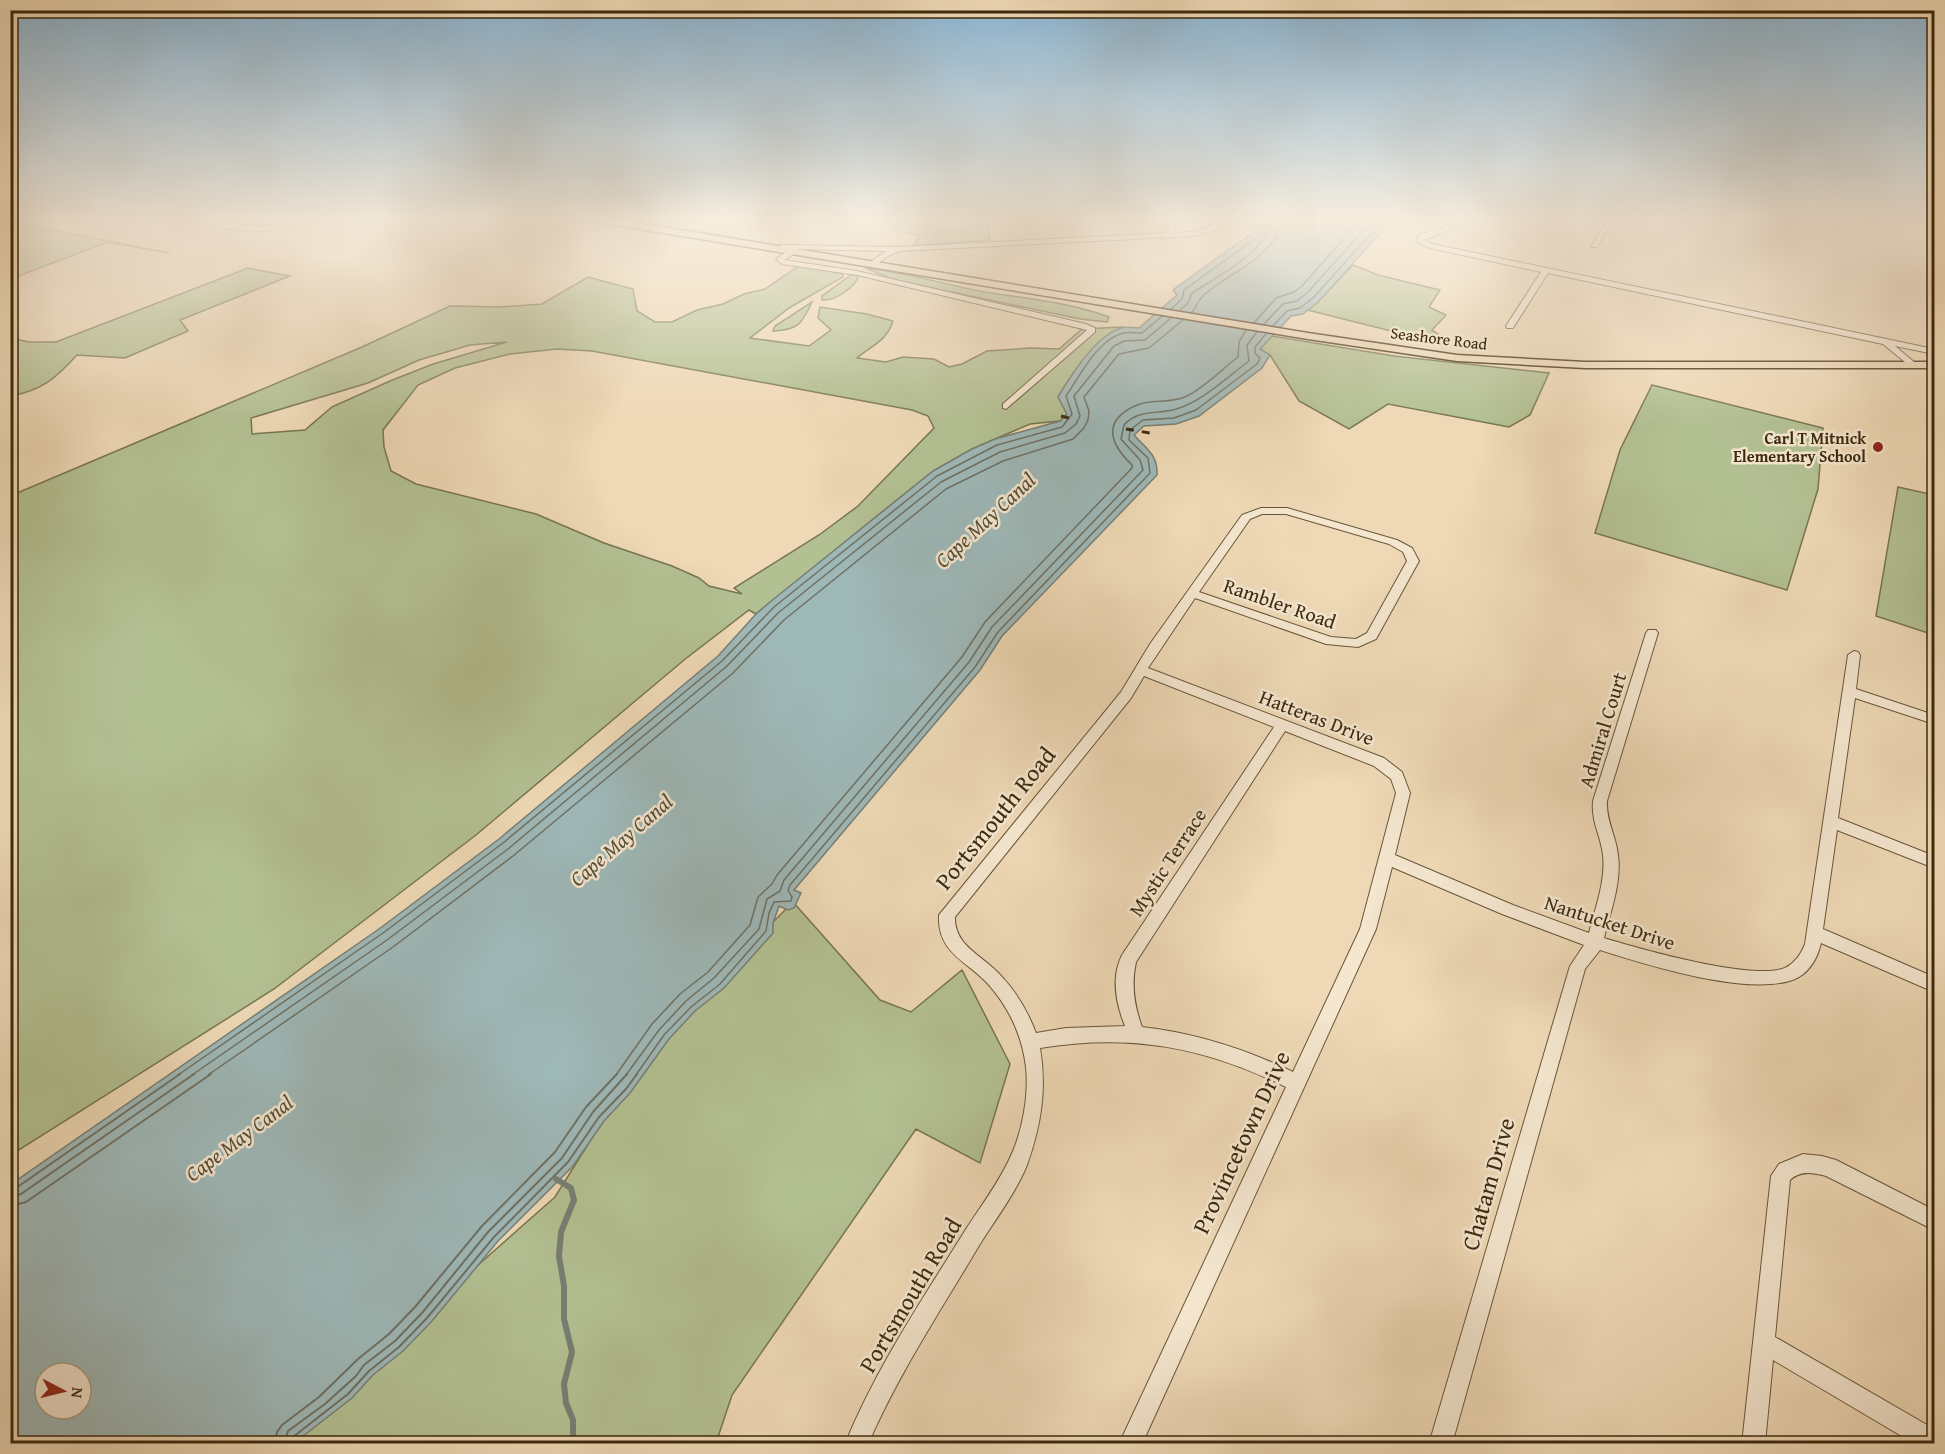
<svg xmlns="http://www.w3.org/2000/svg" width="1945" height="1454" viewBox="0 0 1945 1454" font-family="'Gentium Book Plus',serif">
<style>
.green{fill:#b3c092;stroke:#787550;stroke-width:1.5;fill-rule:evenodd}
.water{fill:#9eb8b8;stroke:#777f74;stroke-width:1.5;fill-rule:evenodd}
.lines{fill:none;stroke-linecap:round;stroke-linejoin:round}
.shore-far1{stroke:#6e7163;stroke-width:1.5}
.shore{stroke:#6e7163;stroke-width:2}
.stream{stroke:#777f74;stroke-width:6}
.minor-casing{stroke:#695638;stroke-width:2}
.major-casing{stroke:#3d2a0e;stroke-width:3}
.minor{fill:#f4e6cf;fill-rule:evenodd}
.major{fill:#eed8b5;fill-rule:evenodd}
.rail{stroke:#3d2a0e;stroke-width:3;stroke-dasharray:8 8;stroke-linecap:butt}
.poi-dot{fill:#8f2418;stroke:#f4e6cf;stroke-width:2}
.labels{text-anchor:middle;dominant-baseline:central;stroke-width:5;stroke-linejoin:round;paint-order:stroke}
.far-street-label{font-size:16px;fill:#3d2a0e;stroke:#f4e6cf}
.far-poi-label{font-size:16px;font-weight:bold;fill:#3d2a0e;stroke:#f4e6cf;text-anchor:end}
.street-label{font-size:20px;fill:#3d2a0e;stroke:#f4e6cf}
.water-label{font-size:21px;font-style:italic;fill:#554e38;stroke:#f4e6cf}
.near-street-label{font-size:24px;fill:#3d2a0e;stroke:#f4e6cf}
</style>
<rect width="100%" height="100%" fill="#eed8b5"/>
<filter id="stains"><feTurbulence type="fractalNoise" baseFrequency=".00333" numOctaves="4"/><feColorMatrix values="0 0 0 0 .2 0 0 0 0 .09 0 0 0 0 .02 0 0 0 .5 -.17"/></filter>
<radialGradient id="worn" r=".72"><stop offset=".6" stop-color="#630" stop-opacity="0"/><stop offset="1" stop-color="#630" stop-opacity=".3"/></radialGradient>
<path class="green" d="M908,218H1034L1003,219L987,224L990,240L913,246L920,236L894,229Z
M11,222L169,253L108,242L11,279Z
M800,265L842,274L843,277L789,308L750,338L809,346L831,330L818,318L820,307L867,314L893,321C887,341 871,346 857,358L886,362L903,357L934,359L949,367L962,364L987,351L1031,348L1059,349L1082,329L1123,327C1094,341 1075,369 1058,397L1067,414L1060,421L1030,424L972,449L933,471L756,614L749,610L684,660L476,835L274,989L11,1155L10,496L362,347L450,306L501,307L542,304L588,277L633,289L637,311L655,322H672L697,310L723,304L744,294L765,289ZM507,342L433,364L390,381L332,407L305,430L252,434L251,418L368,383L419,360L470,345ZM557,349L592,351L912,410L928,416L934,428L858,506L819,535L734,588L742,594L709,586L699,578L672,566L604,543L536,514L416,484L391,471L384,447L383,430L418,385L455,368L510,354Z
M1353,265L1378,275L1440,290L1429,307L1446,315L1432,330L1447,340H1427L1307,310L1318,302Z
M248,268L290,276L180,320L188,331L125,358L77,355C56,378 43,390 11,396V338L29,342H56Z
M865,268C906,272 949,286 991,293C1031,299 1071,303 1109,317L1107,322L1080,319L895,280Z
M851,275H859C855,288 835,301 822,300V296Z
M812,302C802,324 798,330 773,331L775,326Z
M1272,336L1394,356L1549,373L1530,415L1509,427L1388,404L1349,429L1299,401L1270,355L1259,350Z
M1652,385L1823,428L1818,489L1787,590L1595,533L1620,450Z
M1898,487L1934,495V635L1876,616Z
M793,902L880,1000L911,1012L962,970L1010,1064L980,1163L916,1129L732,1395L716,1443L276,1444L555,1197L651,1044Z"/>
<path class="water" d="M1262,218H1397L1372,242L1318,302L1303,314L1291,316L1260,349L1270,355L1262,368L1199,416L1176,424L1144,426L1134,435C1146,449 1158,454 1157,475L1002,636L980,670L794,890L801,893L794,908L788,910L779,906L773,923V933L724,988L695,1011L669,1039L630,1093L604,1121L573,1166L498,1241L432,1321L403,1351L373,1375L352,1398L294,1443H11L10,1185L379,929L499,839L718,656L756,614L770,602L933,471L972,449L995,439L1060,421L1067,414L1058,397C1071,375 1096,335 1121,328C1126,326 1133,328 1139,328L1177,295L1173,290L1252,233ZM45,1373H81V1409H45Z"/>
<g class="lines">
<path class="shore-far1" d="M1171,309L1182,299L1184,290L1256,238L1267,218
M1180,310L1188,303L1192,293C1221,274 1264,254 1274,218
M1192,312C1196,307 1198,301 1203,296C1231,270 1274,260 1283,218
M1254,323L1276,298L1294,292L1302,286L1355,226L1365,218
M1264,324L1283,304L1297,301L1308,292L1362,232L1378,218
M1273,326L1287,311L1300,308L1313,298L1367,238L1389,218
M178,1075L383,933L503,843L722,661L774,607L937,476L997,445L1062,427L1072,414L1066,396C1080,376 1097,340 1123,333C1128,332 1136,333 1142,333L1162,316
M192,1075L387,940L508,849L727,666L778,613L941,482L1000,452L1065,433L1076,424L1080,416L1074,396L1114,346L1124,341L1145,340L1171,318
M208,1075L393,947L513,856L733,673L784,620L946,489L1003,461L1073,439L1084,428L1088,420L1089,411L1084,397L1119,354L1149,348L1183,320
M616,1075L652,1024L680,994L708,972L750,925L758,897L772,884L777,875L962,657L985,622L1132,468V465C1109,443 1102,420 1137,405C1153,399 1171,404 1187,396C1205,387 1222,369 1238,357L1239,342L1246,330
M626,1075L659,1030L686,1001L714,978L759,929L767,899L780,891L784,880L969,662L992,627L1143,470L1140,460L1121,439L1124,425C1137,410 1155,414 1173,410C1201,403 1226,378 1249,361L1247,345L1257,332
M636,1075L664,1035L691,1007L720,984L766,931L769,913L774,902L791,901L792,897L788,890L790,885L975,667L998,632L1150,473L1148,458L1129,440L1130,430L1143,420L1174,418L1196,410L1257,364L1260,358L1255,353V347L1266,334"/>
<path class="shore" d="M10,1189L16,1188L180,1074
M10,1197L21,1194L194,1074
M10,1206L26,1202L211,1074
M275,1444L277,1432L282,1425L319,1397L358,1359L389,1334L415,1307L482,1226L555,1152L586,1107L617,1074
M284,1444L288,1431L325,1404L356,1376L364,1365L395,1341L422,1313L488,1232L562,1158L593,1112L627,1074
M291,1444L293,1437L348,1394L369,1371L399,1347L427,1318L494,1237L568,1162L599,1117L626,1089L637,1074"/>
<path class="stream" d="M556,1179L571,1188L574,1200L561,1232L559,1256L564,1286V1319L572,1352L564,1384L566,1403L573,1420V1444"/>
<defs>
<path id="minor" d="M175,218L260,227L313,218C281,237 237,231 202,225C193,223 182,222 175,218Z
M1171,218H1177L1173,233C1193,232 1207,231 1223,218H1230L1216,230L1194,236L900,251L888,256L874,266L870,264L871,262L886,251L794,249L795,253L784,260L857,271L1086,324L1095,328V332L1006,409L1003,408V404L1087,330L857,275L782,264L776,259L790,249H781V245H784L897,247L1166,233Z
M1467,218H1476L1424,240L1432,244L1934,349V354L1895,346L1914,362L1915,364L1911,367L1883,344L1548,273L1513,328H1507L1506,326L1541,272L1430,248L1416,241L1418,236Z
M1609,218H1615L1597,247H1591Z
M1287,508L1397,540L1412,548L1419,561L1376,639L1358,647L1326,644L1195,598L1148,668L1384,758L1402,772L1410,793L1395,855L1513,905L1589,933C1595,909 1606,880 1603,855C1601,836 1591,822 1593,801L1646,633L1648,630H1656L1658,633L1607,801C1606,822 1616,835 1618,855C1622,882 1610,913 1604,938C1640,949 1752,981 1785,968C1795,963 1801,954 1805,944L1848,655L1854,651L1858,652L1860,655L1856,689L1934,715V724L1855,698L1838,818L1934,856V868L1837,830L1823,929L1934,977V992L1821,943C1818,956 1811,970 1799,977C1757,1000 1644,964 1600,950L1585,969L1452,1444H1429L1570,966L1584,945L1502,914L1392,867L1376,929L1142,1444H1119L1286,1087C1204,1047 1131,1033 1040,1048C1047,1089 1041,1126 1027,1165C1016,1192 996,1219 980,1244C941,1310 899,1373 868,1444H845C877,1366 924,1297 968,1226C982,1205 998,1183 1009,1160C1022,1134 1029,1097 1026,1067C1022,1036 1010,1009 989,985C968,961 937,954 939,915L1121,692L1150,644L1242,515L1261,508ZM1262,514H1286L1389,544L1403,552L1407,561L1367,633L1356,639L1331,637L1199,592L1250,519ZM1144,676L1274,727L1122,955C1111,977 1116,1004 1125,1026L1066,1028L1036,1033C1028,1012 1017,993 1002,977C985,956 954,947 955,917L1131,698ZM1285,731L1374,766L1391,779L1396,793L1360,929L1293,1072C1245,1049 1196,1033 1142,1027C1134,1005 1131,985 1136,962Z
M1803,1154L1822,1156L1836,1160L1934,1210V1230L1826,1176C1813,1173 1801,1170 1790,1180L1775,1337L1934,1429V1444H1915L1773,1360L1765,1444H1742L1771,1176L1779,1164Z"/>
<path id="major" d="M587,218H608L1308,333L1457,355L1585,362H1934V368H1585L1457,361L1308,339L591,221Z"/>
</defs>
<use href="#minor" class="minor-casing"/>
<use href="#major" class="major-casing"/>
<use href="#minor" class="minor"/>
<use href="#major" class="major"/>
<path class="rail" d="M1061,416L1073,419
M1126,429L1150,433"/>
</g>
<linearGradient id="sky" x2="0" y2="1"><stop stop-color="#8ab6d5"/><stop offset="0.52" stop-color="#f7edde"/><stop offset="1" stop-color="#f7edde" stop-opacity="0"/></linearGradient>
<rect width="1945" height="422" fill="url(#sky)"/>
<circle class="poi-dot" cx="1878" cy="447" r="6"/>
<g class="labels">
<g class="far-street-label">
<text transform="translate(1439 338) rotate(7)">Seashore Road</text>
</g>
<g class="far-poi-label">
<text x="1866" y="438">Carl T Mitnick<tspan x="1866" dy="18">Elementary School</tspan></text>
</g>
<g class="street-label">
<text transform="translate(1280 603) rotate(19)">Rambler Road</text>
<text transform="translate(1317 717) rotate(21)">Hatteras Drive</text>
<text transform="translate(1602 730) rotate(-73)">Admiral Court</text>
<text transform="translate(1167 862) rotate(-57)">Mystic Terrace</text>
<text transform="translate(1610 922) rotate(18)">Nantucket Drive</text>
</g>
<g class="water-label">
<text transform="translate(985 520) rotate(-43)">Cape May Canal</text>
<text transform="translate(621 840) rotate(-41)">Cape May Canal</text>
<text transform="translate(239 1138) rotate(-37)">Cape May Canal</text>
</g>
<g class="near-street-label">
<text transform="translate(995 818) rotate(-51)">Portsmouth Road</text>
<text transform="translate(1241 1142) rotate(-65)">Provincetown Drive</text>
<text transform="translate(1488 1184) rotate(-74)">Chatam Drive</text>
<text transform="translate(910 1295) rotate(-59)">Portsmouth Road</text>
</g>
</g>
<rect width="1945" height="1454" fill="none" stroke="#eed8b5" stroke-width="36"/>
<rect x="12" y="12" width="1921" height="1430" fill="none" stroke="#3d2a0e" stroke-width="3"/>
<rect x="18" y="18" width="1909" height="1418" fill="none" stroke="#3d2a0e" stroke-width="1.5"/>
<g transform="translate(63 1391) rotate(97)"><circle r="28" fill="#f4e6cf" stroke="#ab9b82" stroke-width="1.5"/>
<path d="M0-4.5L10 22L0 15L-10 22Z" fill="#8f2418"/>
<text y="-9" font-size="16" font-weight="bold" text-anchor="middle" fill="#3d2a0e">N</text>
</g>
<rect width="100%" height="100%" filter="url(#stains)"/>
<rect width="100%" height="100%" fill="url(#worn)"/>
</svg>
